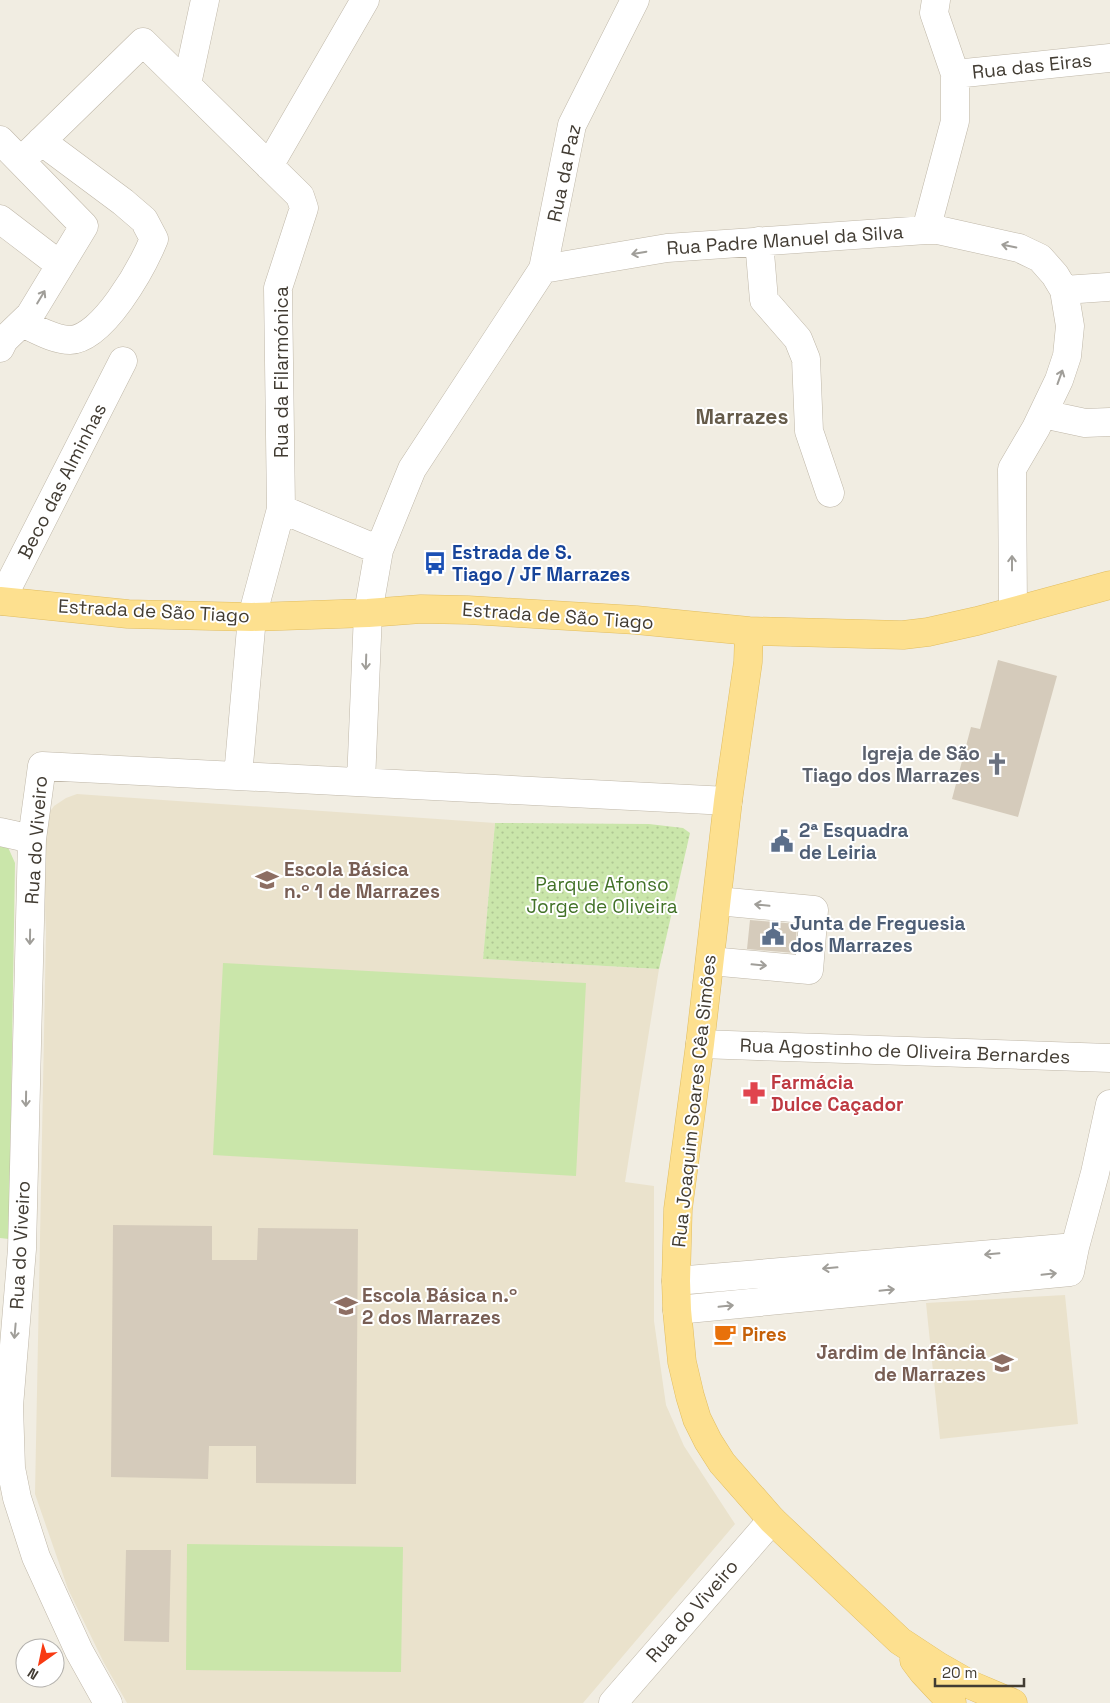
<svg xmlns="http://www.w3.org/2000/svg" width="1110" height="1703" viewBox="0 0 1110 1703" font-family="'Space Grotesk',sans-serif">
<style>
.education{fill:#eae2cc}
.garden{fill:url(#garden-dots)}
.pitch{fill:#cae6aa}
.building{fill:#d5cbbb}
.lines{fill:none;stroke-linecap:round;stroke-linejoin:round}
.minor-casing{stroke:#bfb7a8;stroke-width:29}
.major-casing{stroke:#e1bd60;stroke-width:29}
.minor{stroke:#fff;stroke-width:28}
.major{stroke:#fde08f;stroke-width:28}
.oneway{stroke:#a09e99}
.labels{text-anchor:middle;dominant-baseline:central;stroke-width:4;stroke-linejoin:round;paint-order:stroke}
.street-label{font-size:19px;fill:#423c33;stroke:#fff}
.transit-label{font-size:19px;font-weight:bold;fill:#164399;stroke:#fff;text-anchor:start}
.worship-label{font-size:19px;font-weight:bold;fill:#5b616d;stroke:#fff;text-anchor:end}
.service-label{font-size:19px;font-weight:bold;fill:#4e5e75;stroke:#fff;text-anchor:start}
.education-label{font-size:19px;font-weight:bold;fill:#785e54;stroke:#fff;text-anchor:start}
.park-label{font-size:19px;fill:#427228;stroke:#fff}
.health-label{font-size:19px;font-weight:bold;fill:#be3a42;stroke:#fff;text-anchor:start}
.food-label{font-size:19px;font-weight:bold;fill:#c56008;stroke:#fff;text-anchor:start}
.quarter-label{font-size:21px;font-weight:bold;fill:#655b4a;stroke:#fff}
</style>
<defs>
<pattern id="garden-dots" width="8" height="8" patternUnits="userSpaceOnUse" patternTransform="scale(1.25)"><rect width="8" height="8" fill="#cae6aa"/><path d="M2 2h.1M6 6h.1" fill="none" stroke="#afc693" stroke-width="1.8" stroke-linecap="round"/></pattern>
</defs>
<rect width="100%" height="100%" fill="#f1ede2"/>
<path class="education" d="M77,794L495,823L483,959L659,969L625,1182L654,1186V1321L666,1405L684,1446L735,1524L583,1703H127L104,1663L68,1589L35,1494L46,932L42,828L46,817L54,806L66,798Z
M1065,1295L1078,1424L940,1439L926,1303Z"/>
<path class="garden" d="M495,823L649,824L683,828L690,833L659,969L483,959Z"/>
<path class="pitch" d="M0,843L7,845L15,863L9,1239L0,1238Z
M223,963L586,983L576,1176L213,1155Z
M187,1544L403,1547L401,1672L186,1670Z"/>
<path class="building" d="M998,660L1057,676L1018,817L952,799L971,727L980,729Z
M750,920L797,924L795,953L747,949Z
M113,1225L212,1226V1260H257L258,1228L358,1229L356,1484L256,1483V1446H209L208,1479L111,1477Z
M126,1550H171L169,1642L124,1641Z"/>
<g class="lines">
<defs>
<path id="minor" d="M955,74L1110,58
M187,84L205,0
M0,140L84,226L30,315L4,340L0,348
M21,161L143,42L300,196L304,208L278,288L281,509L252,617L238,776
M269,166L365,0
M0,219L60,265
M926,230L955,121V74L934,13L936,0
M759,241L764,300L798,339L806,359L809,431L830,493
M543,269L572,125L635,0
M1064,290L1108,287
M22,323C36,329 54,340 70,340C103,339 142,268 154,239L144,220L123,202L41,141
M1043,414L1085,423L1110,422
M281,509L379,550
M3,601L10,583L123,361
M361,782L368,613L379,550L412,469L543,269L667,248L926,230H938L1019,248L1040,258L1055,275L1064,290L1070,326L1067,356L1059,380L1036,428L1012,469L1013,611
M0,832L32,839
M710,961L809,970L814,910L717,901
M700,1044L1110,1058
M676,1281L1075,1247
M677,1310L1070,1272L1075,1247L1095,1173L1110,1104
M108,1703L79,1651L36,1557L17,1498L11,1468L9,1406L22,1249L32,839L42,766L728,801
M613,1703L772,1520"/>
<path id="major" d="M0,601L128,614L252,617L368,613L421,609L468,610L636,620L749,631L903,635L928,632L977,621L1110,585
M749,631L748,662L728,801L700,1044L678,1209L676,1281L677,1310L682,1362L690,1396L697,1419L708,1441L722,1463L772,1520L900,1641L938,1666L973,1686L1013,1703
M914,1660L923,1672L952,1703"/>
</defs>
<use href="#minor" class="minor-casing"/>
<use href="#major" class="major-casing"/>
<use href="#minor" class="minor"/>
<use href="#major" class="major"/>
</g>
<defs><path id="oneway-shaft" d="M-6 0H5M1.5-3L5.5 0L1.5 3" fill="none" stroke-width="1.6" stroke-linecap="round" stroke-linejoin="round" transform="scale(1.25)"/></defs>
<g class="oneway">
<use href="#oneway-shaft" transform="translate(1009 246) rotate(-168)"/>
<use href="#oneway-shaft" transform="translate(639 253) rotate(170)"/>
<use href="#oneway-shaft" transform="translate(41 297) rotate(-59)"/>
<use href="#oneway-shaft" transform="translate(1060 377) rotate(-70)"/>
<use href="#oneway-shaft" transform="translate(1012 563) rotate(-90)"/>
<use href="#oneway-shaft" transform="translate(366 662) rotate(92)"/>
<use href="#oneway-shaft" transform="translate(762 905) rotate(-174)"/>
<use href="#oneway-shaft" transform="translate(30 937) rotate(91)"/>
<use href="#oneway-shaft" transform="translate(759 965) rotate(5)"/>
<use href="#oneway-shaft" transform="translate(26 1099) rotate(91)"/>
<use href="#oneway-shaft" transform="translate(992 1254) rotate(175)"/>
<use href="#oneway-shaft" transform="translate(830 1268) rotate(175)"/>
<use href="#oneway-shaft" transform="translate(1049 1274) rotate(-6)"/>
<use href="#oneway-shaft" transform="translate(887 1290) rotate(-6)"/>
<use href="#oneway-shaft" transform="translate(726 1306) rotate(-6)"/>
<use href="#oneway-shaft" transform="translate(15 1331) rotate(95)"/>
</g>
<defs>
<symbol id="bus-bare" viewBox="-9 -9 18 18"><path d="M-5-6H5V4H4V6H2V4H-2V6H-4V4H-5ZM-3.5-4V0h7V-4ZM-3.5 1.2v1.5H-2V1.2ZM2 1.2v1.5H3.5V1.2Z" fill="#1a4fb4" stroke="#fff" stroke-width="2.5" paint-order="stroke"/></symbol>
<symbol id="church-bare" viewBox="-9 -9 18 18"><path d="M-1.2-6h2.4v3.5h3.3v2.4h-3.3V6h-2.4V-.1h-3.3v-2.4h3.3Z" fill="#6b7280" stroke="#fff" stroke-width="2.5" paint-order="stroke"/></symbol>
<symbol id="civic-bare" viewBox="-9 -9 18 18"><path d="M-.6-6.5H3V-4.5H.6V-3L4-1V1h2V6H-6V1h2V-1L-.6-3ZM-1.2 2.5V6h2.4V2.5Z" fill="#5c6f8a" stroke="#fff" stroke-width="2.5" paint-order="stroke"/></symbol>
<symbol id="school-bare" viewBox="-9 -9 18 18"><path d="M0-5L7-2L0 1L-7-2ZM-4 1L0 2.5L4 1V4Q0 6-4 4Z" fill="#8d6e63" stroke="#fff" stroke-width="2.5" paint-order="stroke"/></symbol>
<symbol id="pharmacy-bare" viewBox="-9 -9 18 18"><path d="M-2-6h4v4h4v4h-4v4h-4v-4h-4v-4h4Z" fill="#e0444e" stroke="#fff" stroke-width="2.5" paint-order="stroke"/></symbol>
<symbol id="cafe-bare" viewBox="-9 -9 18 18"><path d="M-5.5-4.5H6V0H3Q3 3.5 0 3.5H-2.5Q-5.5 3.5-5.5 0ZM3-3.2v2h1.7v-2ZM-6 4.5H4V6H-6Z" fill="#e8710a" stroke="#fff" stroke-width="2.5" paint-order="stroke"/></symbol>
</defs>
<g fill-rule="evenodd">
<use href="#bus-bare" x="419" y="547" width="32" height="32"/>
<use href="#church-bare" x="981" y="748" width="32" height="32"/>
<use href="#civic-bare" x="766" y="825" width="32" height="32"/>
<use href="#school-bare" x="251" y="864" width="32" height="32"/>
<use href="#civic-bare" x="757" y="918" width="32" height="32"/>
<use href="#pharmacy-bare" x="738" y="1077" width="32" height="32"/>
<use href="#school-bare" x="330" y="1290" width="32" height="32"/>
<use href="#cafe-bare" x="709" y="1318" width="32" height="32"/>
<use href="#school-bare" x="986" y="1347" width="32" height="32"/>
</g>
<g class="labels">
<g class="street-label">
<text transform="translate(1032 66) rotate(-6)">Rua das Eiras</text>
<text transform="translate(564 173) rotate(-78)">Rua da Paz</text>
<text transform="translate(785 240) rotate(-4)">Rua Padre Manuel da Silva</text>
<text transform="translate(281 372) rotate(-90)">Rua da Filarmónica</text>
<text transform="translate(62 481) rotate(-63)">Beco das Alminhas</text>
<text transform="translate(154 611) rotate(3)">Estrada de São Tiago</text>
<text transform="translate(558 616) rotate(4)">Estrada de São Tiago</text>
<text transform="translate(36 840) rotate(-86)">Rua do Viveiro</text>
<text transform="translate(905 1051) rotate(2)">Rua Agostinho de Oliveira Bernardes</text>
<text transform="translate(694 1101) rotate(-84)">Rua Joaquim Soares Cêa Simões</text>
<text transform="translate(20 1245) rotate(-87)">Rua do Viveiro</text>
<text transform="translate(692 1611) rotate(-49)">Rua do Viveiro</text>
</g>
<g class="transit-label">
<text x="452" y="552">Estrada de S.<tspan x="452" dy="22">Tiago / JF Marrazes</tspan></text>
</g>
<g class="worship-label">
<text x="980" y="753">Igreja de São<tspan x="980" dy="22">Tiago dos Marrazes</tspan></text>
</g>
<g class="service-label">
<text x="799" y="830">2ª Esquadra<tspan x="799" dy="22">de Leiria</tspan></text>
<text x="790" y="923">Junta de Freguesia<tspan x="790" dy="22">dos Marrazes</tspan></text>
</g>
<g class="education-label">
<text x="284" y="869">Escola Básica<tspan x="284" dy="22">n.º 1 de Marrazes</tspan></text>
<text x="362" y="1295">Escola Básica n.º<tspan x="362" dy="22">2 dos Marrazes</tspan></text>
<text x="986" y="1352" text-anchor="end">Jardim de Infância<tspan x="986" dy="22">de Marrazes</tspan></text>
</g>
<g class="park-label">
<text x="602" y="884">Parque Afonso<tspan x="602" dy="22">Jorge de Oliveira</tspan></text>
</g>
<g class="health-label">
<text x="771" y="1082">Farmácia<tspan x="771" dy="22">Dulce Caçador</tspan></text>
</g>
<g class="food-label">
<text x="742" y="1334">Pires</text>
</g>
<g class="quarter-label">
<text x="742" y="416">Marrazes</text>
</g>
</g>
<g transform="translate(40 1663) rotate(213)"><circle r="24" fill="#ffffff" stroke="#b3b1ad"/>
<path d="M0-4L9 19L0 12L-9 19Z" fill="#f83a12"/>
<text y="-8" font-size="14" font-weight="bold" text-anchor="middle" fill="#423c33">N</text>
</g>
<path d="M935 1678v8h89v-8" fill="none" stroke="#423c33" stroke-width="2.5"/>
<text x="942" y="1678" font-size="15" fill="#423c33" stroke="#ffffff" stroke-width="4" paint-order="stroke">20 m</text>
</svg>
